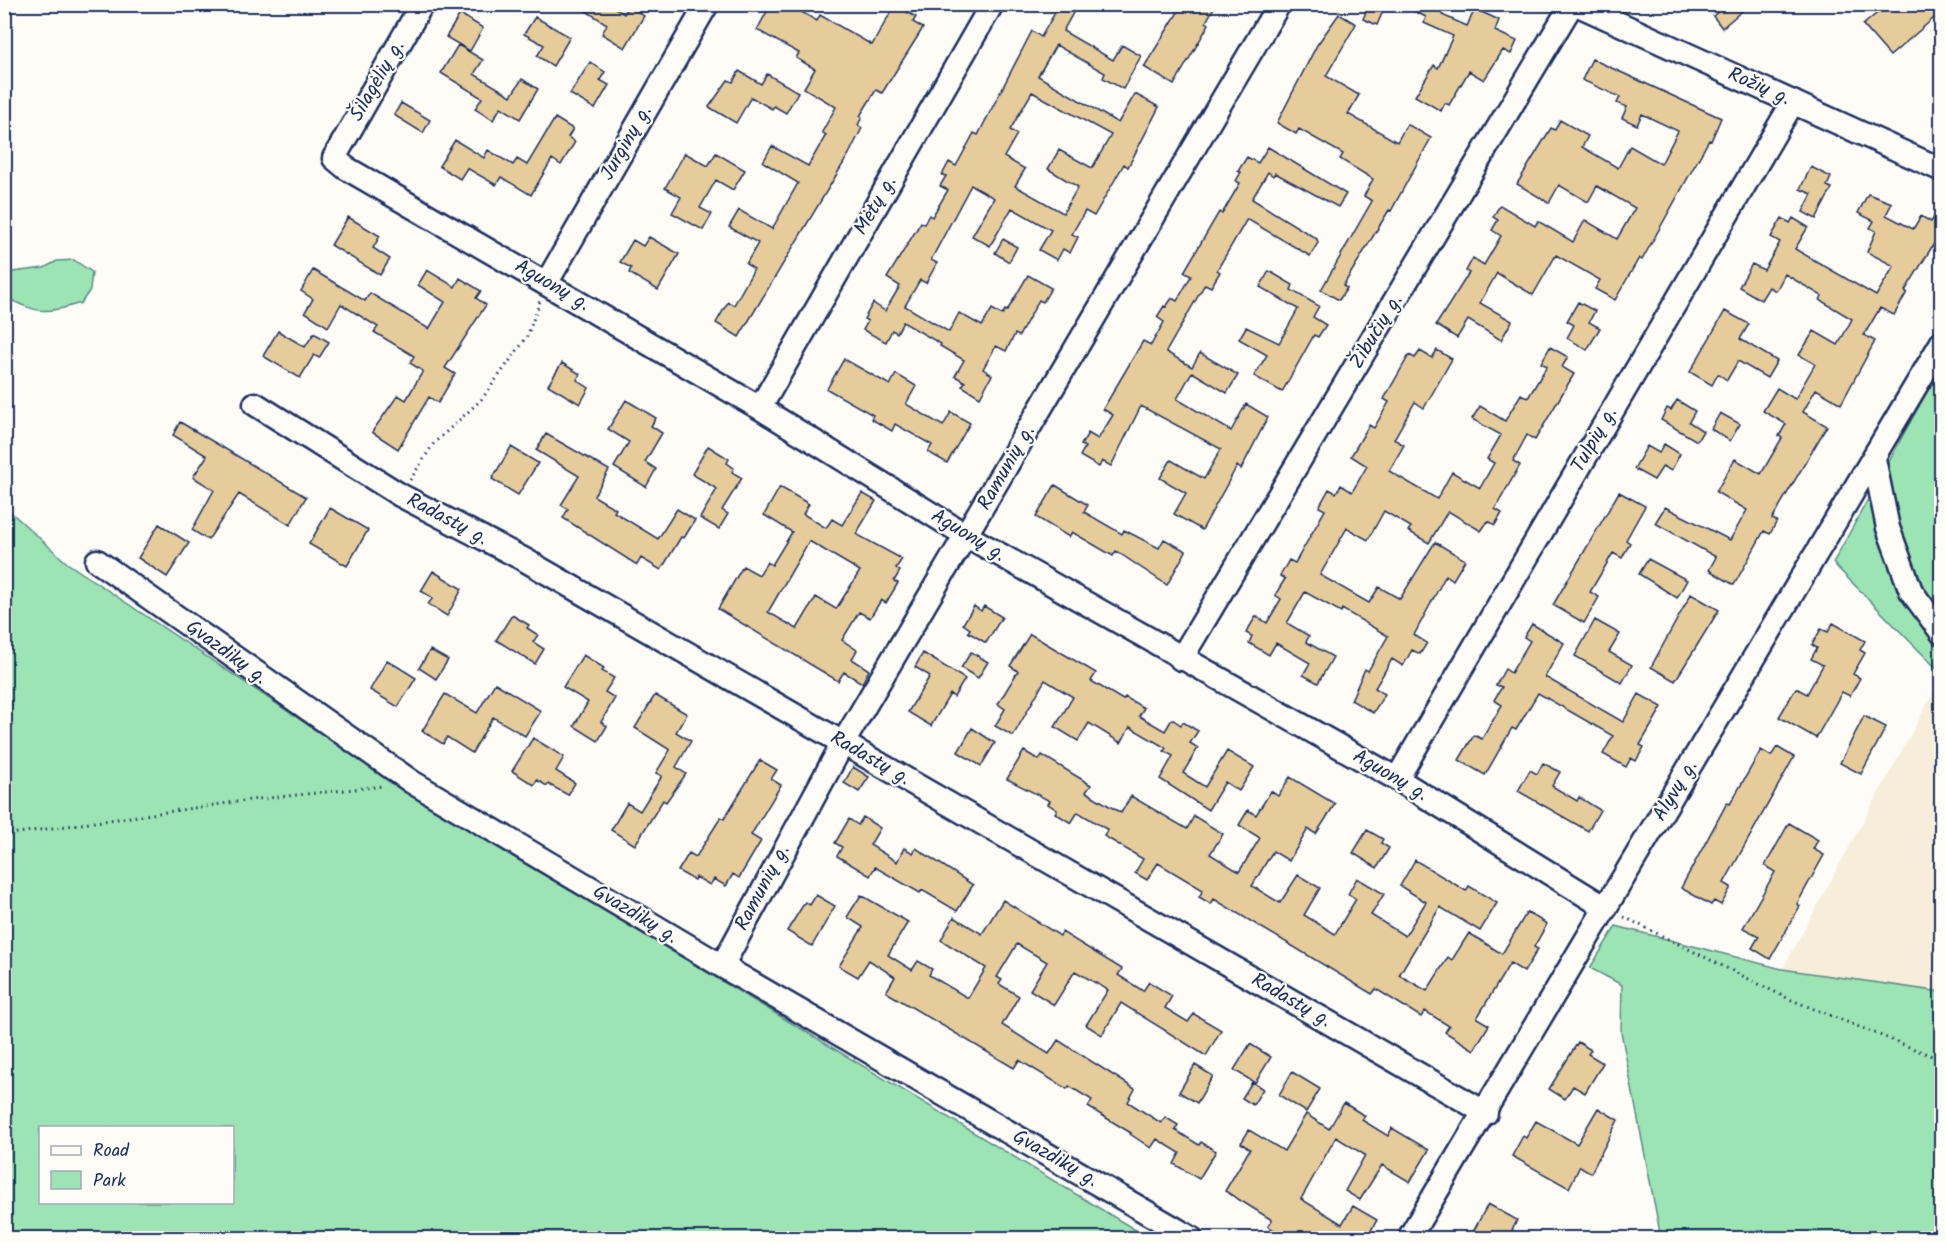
<svg xmlns="http://www.w3.org/2000/svg" width="1946" height="1243" viewBox="0 0 1946 1243" font-family="Kalam,sans-serif">
<style>
.built{fill:#f6eedb}
.green{fill:#9ce4b3;stroke:#5c8a88;stroke-width:1.5;fill-rule:evenodd}
.building{fill:#e6cc9b;stroke:#1b2f5e;stroke-width:1.5;fill-rule:evenodd}
.lines{fill:none;stroke-linecap:round;stroke-linejoin:round}
.minor-casing{stroke:#1b2f5e;stroke-width:27}
.path{stroke:#1b2f5e;stroke-width:3;stroke-dasharray:1.5 4.5;stroke-linecap:butt}
.minor{stroke:#fdfcf7;stroke-width:22}
.labels{text-anchor:middle;dominant-baseline:central;stroke-width:4.5;stroke-linejoin:round;paint-order:stroke}
.street-label{font-size:20px;fill:#1b2f5e;stroke:#fdfcf7}
</style>
<rect width="100%" height="100%" fill="#fdfcf7"/>
<filter id="ink" filterUnits="userSpaceOnUse"><feTurbulence type="fractalNoise" baseFrequency=".0167" numOctaves="2"/><feDisplacementMap in="SourceGraphic" scale="12" xChannelSelector="R" yChannelSelector="G"/><feConvolveMatrix kernelMatrix="1 2 1 2 8 2 1 2 1" color-interpolation-filters="sRGB"/></filter>
<g filter="url(#ink)">
<path class="built" d="M1941,679V992L1782,970Z"/>
<path class="green" d="M74,260L92,272L90,290L81,303C44,314 39,314 5,297V273L44,268L57,261Z
M1941,366V673L1833,563Z
M4,506L67,563L417,798L1149,1238H5ZM40,1128H232V1202H40Z
M1616,926L1782,969L1941,992V1238H1661L1621,1032L1622,985L1590,968Z"/>
<path class="building" d="M575,4H609L624,14L629,6L644,16L625,48L602,34L607,24Z
M771,4H788L817,21L820,15L872,45L895,5L916,17L913,22L923,28L882,93L876,90L860,116L862,117L858,125L862,128L849,154L739,337L716,323L728,302L734,305L754,269L746,264L758,243L729,227L739,210L772,229L798,183L763,162L772,146L808,166L826,135L822,132L836,107L804,88L815,69L796,58L799,53L757,30Z
M1060,4H1078L1063,31L1113,60L1122,45L1141,56L1123,89L1103,78L1105,73L1056,45L1038,76L1118,123L1135,94L1159,107L1128,167L1124,164L1094,216L1085,211L1072,234L1078,237L1070,253L1063,249L1057,260L1039,250L1051,230L1012,208L990,246L972,236L994,198L971,185L931,260L937,263L926,283L920,280L905,306L949,332L959,313L982,326L992,309L1002,315L1005,310L1007,311L1028,275L1051,288L1043,302L1039,300L1019,336L1015,334L1006,351L996,346L983,369L992,375L980,397L962,386L965,382L955,376L964,360L940,346L941,344L903,322L897,333L892,330L886,342L863,330L868,321L864,319L873,303L885,311L900,286L887,278L921,222L924,224L929,215L932,217L948,190L940,186L946,176L942,175L949,162L956,166L974,133L978,135L1032,31L1041,37ZM1032,92L1111,135L1092,168L1059,150L1048,169L1078,187L1063,213L1015,186L1025,169L1004,157L1017,134L1010,130Z
M1183,4H1216L1206,22L1209,24L1174,85L1144,67Z
M1369,4H1386L1377,25L1363,19Z
M1399,4H1433L1445,10L1442,15L1467,26L1475,9L1499,20L1495,31L1517,41L1511,54L1503,50L1484,80L1469,71L1449,105L1445,103L1441,111L1415,96L1434,65L1438,68L1453,36L1424,23L1426,17Z
M1727,4H1750L1722,28L1713,16Z
M1888,4H1941V12L1890,56L1863,25Z
M460,14L483,28L470,51L446,37Z
M1339,14L1356,24L1326,76L1359,95L1348,114L1397,142L1407,124L1431,138L1391,211L1389,210L1343,286L1347,288L1339,300L1321,290L1372,201L1364,196L1373,179L1340,159L1343,154L1299,129L1296,134L1277,123L1317,45Z
M535,17L570,37L553,66L537,56L544,45L524,34Z
M458,45L483,60L474,74L511,96L522,79L538,89L520,119L501,107L493,120L475,109L482,98L441,73Z
M1592,59L1721,118L1711,141L1709,140L1642,260L1639,258L1615,300L1595,289L1600,280L1556,255L1533,295L1497,273L1480,303L1512,321L1501,340L1468,320L1457,338L1436,325L1469,273L1466,271L1473,258L1484,265L1501,236L1492,230L1498,220L1493,217L1500,205L1535,226L1538,221L1573,242L1585,220L1617,239L1635,208L1597,186L1588,202L1559,185L1549,203L1517,184L1551,128L1555,130L1560,120L1588,136L1582,147L1618,168L1630,146L1661,164L1678,131L1642,114L1637,125L1622,118L1627,107L1617,103L1620,97L1582,80Z
M590,62L605,72L600,80L609,85L595,109L570,94Z
M739,71L761,84L767,74L798,92L786,113L774,106L772,109L751,97L736,123L709,107L728,80L733,82Z
M401,103L430,120L423,133L394,115Z
M555,118L573,129L568,137L575,142L561,165L552,159L531,195L501,177L496,185L467,168L460,179L439,166L455,140L484,158L488,150L513,165L517,159L527,165Z
M1268,147L1346,194L1338,207L1275,173L1273,176L1268,172L1252,199L1317,239L1318,243L1310,256L1247,219L1217,270L1220,272L1211,287L1205,284L1166,352L1192,367L1200,353L1238,375L1227,393L1192,372L1177,399L1231,431L1246,404L1268,417L1241,469L1237,466L1202,530L1174,514L1186,493L1160,478L1171,460L1204,479L1221,449L1141,406L1111,466L1102,461L1099,467L1080,456L1085,447L1081,445L1088,433L1098,439L1113,415L1103,409L1143,341L1151,345L1164,322L1157,317L1164,306L1166,307L1172,298L1177,301L1191,276L1184,272L1219,212L1222,214L1240,183L1236,181L1241,172L1238,171L1247,157L1258,163Z
M685,153L708,166L716,153L745,170L733,190L716,180L700,208L712,214L703,230L672,213L681,197L665,188Z
M1811,167L1831,177L1827,186L1832,188L1816,219L1803,212L1812,194L1800,189Z
M1868,194L1892,203L1886,215L1913,229L1921,216L1931,222L1941,206V232L1905,291L1907,292L1894,315L1880,308L1864,335L1875,341L1841,404L1816,389L1803,412L1827,426L1772,519L1777,521L1770,534L1764,531L1734,585L1709,570L1716,557L1655,523L1665,507L1730,540L1747,510L1716,492L1735,459L1761,474L1782,438L1779,436L1786,424L1763,411L1777,388L1795,399L1815,364L1799,355L1814,331L1838,345L1852,319L1820,300L1822,296L1785,274L1776,291L1769,287L1761,300L1739,287L1752,264L1764,270L1780,242L1771,237L1782,218L1790,223L1793,218L1808,227L1795,249L1876,296L1894,266L1867,252L1876,231L1870,228L1874,221L1858,213Z
M348,217L380,236L373,248L390,259L380,275L331,245Z
M649,237L679,254L658,290L629,273L631,268L620,262L633,240L643,246Z
M1003,239L1017,247L1009,262L995,253Z
M313,270L365,301L370,293L429,329L445,302L418,285L427,270L455,287L460,278L481,291L476,298L486,305L445,368L455,374L438,403L429,397L398,449L372,432L398,395L406,400L423,371L410,363L414,356L374,332L378,327L341,304L328,327L305,312L313,299L301,291Z
M1269,271L1293,285L1291,290L1319,306L1313,317L1326,325L1318,337L1314,335L1282,392L1254,376L1267,355L1239,339L1246,327L1279,343L1298,309L1260,287Z
M1578,302L1595,311L1589,322L1600,328L1587,350L1567,338L1574,325L1567,321Z
M1725,311L1749,324L1740,339L1777,361L1767,378L1738,361L1727,380L1718,374L1712,385L1690,372Z
M278,331L305,347L314,333L329,342L319,358L314,355L300,378L263,356Z
M1550,347L1568,357L1562,367L1574,374L1535,440L1527,435L1513,461L1520,465L1495,509L1502,513L1495,525L1488,521L1481,531L1448,511L1429,543L1408,531L1411,527L1384,511L1368,540L1347,528L1320,575L1369,603L1379,587L1400,599L1435,542L1465,560L1453,580L1446,575L1414,635L1427,643L1420,654L1412,650L1403,666L1392,659L1375,688L1385,694L1373,713L1351,700L1365,669L1368,671L1388,636L1342,609L1341,612L1305,592L1287,623L1309,636L1306,642L1333,657L1318,683L1303,675L1310,663L1276,643L1269,655L1249,643L1252,636L1246,633L1256,616L1267,623L1281,599L1275,595L1285,579L1280,576L1289,560L1295,563L1325,510L1319,507L1329,489L1336,493L1341,485L1352,492L1367,466L1351,456L1369,425L1374,428L1389,402L1384,399L1409,355L1415,358L1420,351L1432,358L1437,350L1452,359L1424,408L1415,402L1394,439L1404,445L1389,471L1437,499L1452,472L1480,488L1494,463L1487,459L1501,435L1472,419L1480,406L1505,421L1521,394L1528,398L1547,366L1541,363Z
M844,359L890,385L896,374L916,386L906,404L943,426L951,412L970,423L947,463L928,452L932,445L895,424L892,431L871,419L873,415L827,389Z
M562,363L580,374L577,380L589,388L580,404L548,385Z
M626,400L656,418L651,426L662,433L645,462L656,469L646,487L614,467L629,442L608,429Z
M1677,400L1695,411L1689,422L1703,431L1697,441L1661,420L1667,408L1671,410Z
M1720,413L1740,424L1730,441L1711,429Z
M180,422L306,497L290,525L239,494L208,540L192,530L214,490L193,477L207,456L173,435Z
M546,434L609,470L594,496L616,509L614,512L658,539L677,509L695,520L684,538L681,537L661,570L641,558L637,565L563,518L568,509L561,505L579,476L536,450Z
M1664,444L1680,454L1671,471L1663,466L1654,480L1634,469L1647,446L1659,453Z
M708,446L729,459L727,463L734,468L732,472L742,478L722,510L728,514L719,529L700,518L717,489L692,474Z
M511,447L538,463L518,495L492,479Z
M1055,485L1088,505L1084,512L1122,534L1124,530L1159,548L1164,539L1186,551L1167,585L1116,551L1113,556L1072,532L1069,537L1036,517Z
M780,487L809,504L803,514L826,528L832,519L842,525L862,493L876,501L856,534L902,559L896,568L900,571L894,581L898,583L886,603L881,600L870,618L859,612L842,640L857,650L852,659L869,670L862,683L844,672L838,681L718,609L743,566L759,575L767,562L772,565L792,532L764,515ZM809,541L860,571L836,609L816,597L797,629L768,612Z
M1619,492L1645,506L1626,540L1630,543L1622,558L1613,553L1590,592L1599,597L1584,623L1553,605Z
M330,508L368,530L347,566L309,544Z
M159,524L189,543L167,577L138,558Z
M1648,559L1687,580L1677,598L1639,574Z
M433,571L462,589L447,616L428,604L433,598L421,591Z
M1691,594L1719,610L1675,681L1651,667Z
M974,606L981,611L984,606L1002,617L986,643L968,632L970,629L963,624Z
M512,615L529,625L527,628L538,635L533,642L544,649L535,664L496,640Z
M1595,620L1620,634L1609,652L1632,665L1622,683L1575,656Z
M1833,623L1865,641L1860,650L1865,653L1853,674L1860,678L1850,696L1842,692L1816,738L1779,717L1796,688L1807,694L1823,665L1811,659L1817,648L1812,645L1821,629L1828,632Z
M1532,624L1564,643L1545,677L1623,722L1639,694L1662,707L1640,745L1644,747L1636,761L1631,758L1626,767L1603,754L1613,736L1538,693L1516,730L1512,728L1485,775L1459,760L1474,735L1482,739L1502,705L1494,700L1502,687L1496,685L1505,669L1511,673L1530,641L1524,637Z
M1030,634L1096,673L1091,681L1123,700L1125,697L1144,708L1139,716L1165,731L1172,719L1181,725L1183,722L1198,731L1190,743L1198,748L1183,773L1205,787L1227,751L1254,767L1239,791L1225,782L1208,810L1160,779L1173,756L1164,751L1166,748L1130,727L1121,743L1089,723L1078,741L1055,727L1073,697L1045,680L1013,736L995,726L1005,709L998,704L1018,671L1010,666Z
M430,650L448,660L436,679L419,668Z
M971,652L988,662L978,678L961,668Z
M923,653L965,679L954,697L950,694L931,726L908,712L930,676L915,667Z
M583,655L604,668L602,671L614,678L605,692L615,698L601,722L607,726L598,741L574,726L588,702L563,687Z
M387,660L416,678L398,707L370,690Z
M495,683L541,711L525,736L493,717L472,753L447,737L443,744L422,731L445,694L477,713Z
M655,695L687,714L676,732L691,741L676,767L686,774L666,802L663,800L635,845L611,830L627,803L640,811L662,776L656,773L670,750L635,728Z
M1864,716L1886,727L1861,774L1840,763Z
M972,728L995,743L981,766L958,752Z
M533,738L564,757L556,771L575,783L568,795L548,784L547,786L537,780L534,785L512,771Z
M1777,747L1794,757L1724,883L1731,887L1721,905L1714,901L1711,905L1681,888L1727,803L1730,804L1761,750L1771,756Z
M1024,751L1039,760L1042,755L1091,785L1086,792L1121,813L1131,796L1187,829L1194,816L1223,834L1210,854L1239,872L1260,838L1239,825L1248,810L1256,815L1271,791L1278,796L1290,777L1335,804L1316,834L1308,829L1289,861L1273,851L1252,886L1280,903L1298,875L1320,888L1304,915L1335,934L1356,899L1348,894L1357,878L1384,894L1371,915L1405,936L1426,902L1400,886L1415,860L1466,891L1469,886L1497,903L1480,931L1440,907L1399,975L1427,991L1448,957L1452,960L1469,933L1502,954L1527,912L1547,924L1534,947L1538,949L1524,972L1510,963L1477,1018L1489,1025L1474,1050L1445,1032L1449,1026L1425,1011L1421,1017L1376,989L1372,994L1214,899L1211,904L1199,897L1203,890L1158,863L1147,880L1135,873L1143,859L1104,836L1108,830L1078,812L1071,823L1055,813L1057,810L1048,804L1050,801L1007,779Z
M760,760L777,770L771,779L781,785L751,835L761,841L739,878L733,874L726,886L714,879L710,885L696,877L694,880L678,871L689,853L696,857L721,817L724,819Z
M1543,763L1560,772L1552,786L1577,801L1579,797L1600,810L1588,831L1518,791L1530,770L1537,774Z
M853,767L869,777L859,792L844,783Z
M863,817L880,828L870,845L897,862L904,848L913,853L916,848L973,885L957,911L922,890L920,893L875,867L870,876L837,856L842,847L835,843L849,819L858,825Z
M1789,823L1818,840L1813,849L1824,855L1797,904L1800,906L1770,959L1752,948L1759,936L1743,928L1775,872L1765,866Z
M1367,830L1383,839L1381,843L1389,848L1377,868L1353,853Z
M816,895L835,906L812,946L787,931L805,902L810,905Z
M861,895L908,922L888,955L912,970L918,961L932,969L929,975L968,998L986,968L941,940L954,917L982,934L1003,900L1060,936L1062,932L1122,969L1118,975L1143,991L1149,982L1172,996L1165,1008L1188,1022L1194,1014L1221,1030L1206,1056L1121,1003L1102,1035L1086,1025L1108,990L1075,971L1054,1005L1030,990L1047,962L1017,944L997,977L1002,980L999,984L1019,996L1002,1025L1049,1054L1058,1040L1135,1089L1128,1102L1161,1123L1165,1117L1178,1125L1175,1130L1199,1145L1201,1142L1216,1151L1199,1179L1174,1164L1180,1153L1157,1139L1151,1148L1130,1134L1131,1133L1088,1107L1092,1100L1069,1086L1067,1089L1019,1060L1014,1068L886,992L895,977L869,960L858,977L839,966L863,927L847,917Z
M1578,1042L1591,1050L1588,1054L1603,1063L1585,1093L1573,1086L1565,1099L1549,1089Z
M1250,1044L1271,1057L1255,1083L1234,1070Z
M1195,1065L1213,1076L1197,1103L1179,1092Z
M1292,1072L1320,1089L1306,1112L1279,1095Z
M1252,1082L1263,1089L1253,1105L1242,1098Z
M1344,1103L1365,1116L1362,1120L1388,1136L1392,1128L1429,1150L1410,1182L1382,1165L1360,1200L1345,1191L1365,1155L1336,1137L1301,1199L1342,1224L1353,1206L1377,1220L1366,1239H1298L1289,1233L1286,1238L1268,1226L1272,1220L1225,1191L1250,1149L1241,1143L1249,1130L1284,1151L1306,1114L1329,1129Z
M1598,1108L1618,1120L1591,1173L1580,1166L1569,1188L1512,1156L1523,1136L1526,1138L1536,1121L1577,1144Z
M1488,1204L1517,1220L1508,1239H1481L1472,1234Z"/>
<g class="lines">
<defs>
<path id="minor" d="M422,4L334,158L346,168L760,408L967,536L1397,779L1606,908
M1576,4L1942,170
M547,282L707,4
M255,404L400,495L525,560L1486,1113
M760,408L992,4
M1874,459L1888,528L1911,591L1942,633
M97,561L412,782L722,966L1191,1238
M1181,659L1572,4
M1397,779L1793,102
M722,966L843,743L1279,4
M1409,1238L1942,342"/>
</defs>
<use href="#minor" class="minor-casing"/>
<path class="path" d="M410,480L434,443L481,400L527,337L540,301
M4,835L250,800L383,786
M1624,917L1789,999L1942,1060"/>
<use href="#minor" class="minor"/>
</g>
</g>
<g class="labels">
<g class="street-label">
<text transform="translate(378 81) rotate(-60)">Šilagėlių g.</text>
<text transform="translate(1759 87) rotate(24)">Rožių g.</text>
<text transform="translate(627 143) rotate(-60)">Jurginų g.</text>
<text transform="translate(876 206) rotate(-60)">Mėtų g.</text>
<text transform="translate(552 286) rotate(30)">Aguonų g.</text>
<text transform="translate(1377 332) rotate(-59)">Žibučių g.</text>
<text transform="translate(1595 440) rotate(-60)">Tulpių g.</text>
<text transform="translate(1007 468) rotate(-60)">Ramunių g.</text>
<text transform="translate(447 520) rotate(28)">Radastų g.</text>
<text transform="translate(968 536) rotate(31)">Aguonų g.</text>
<text transform="translate(226 653) rotate(36)">Gvazdikų g.</text>
<text transform="translate(870 759) rotate(30)">Radastų g.</text>
<text transform="translate(1390 776) rotate(30)">Aguonų g.</text>
<text transform="translate(1676 791) rotate(-59)">Alyvų g.</text>
<text transform="translate(763 888) rotate(-62)">Ramunių g.</text>
<text transform="translate(635 915) rotate(31)">Gvazdikų g.</text>
<text transform="translate(1291 1001) rotate(30)">Radastų g.</text>
<text transform="translate(1055 1159) rotate(30)">Gvazdikų g.</text>
</g>
</g>
<rect width="1946" height="1243" fill="none" stroke="#fdfcf7" stroke-width="24"/>
<rect x="12" y="12" width="1922" height="1219" fill="none" stroke="#1b2f5e" stroke-width="2" filter="url(#ink)"/>
<rect x="39" y="1126" width="195" height="78" fill="#fdfcf7" stroke="#a3aaba" stroke-width="1.5"/>
<rect x="51" y="1146" width="30" height="9" fill="#fdfcf7" stroke="#a3aaba" stroke-width="1.5"/>
<text x="93" y="1156" font-size="18" fill="#1b2f5e">Road</text>
<rect x="51" y="1171" width="30" height="18" fill="#9ce4b3" stroke="#a3aaba" stroke-width="1.5"/>
<text x="93" y="1186" font-size="18" fill="#1b2f5e">Park</text>
</svg>
